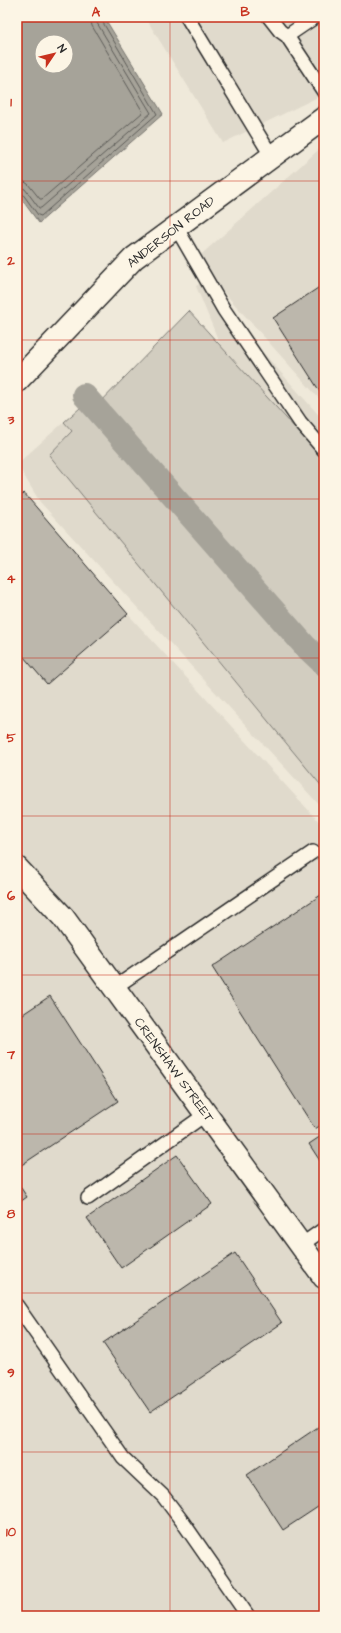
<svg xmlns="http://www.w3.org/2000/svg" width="341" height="1633" viewBox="0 0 341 1633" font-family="'Architects Daughter',sans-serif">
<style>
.built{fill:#e0dacc}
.green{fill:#d2cdc0;stroke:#7e7c76}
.water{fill:#a6a399;stroke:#75736d;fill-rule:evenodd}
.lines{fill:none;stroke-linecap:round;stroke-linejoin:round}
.shore{stroke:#5c5b57;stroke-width:1}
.canal{stroke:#a6a399;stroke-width:24}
.building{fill:#bcb7ac;stroke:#2b2b2b}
.lane-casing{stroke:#2b2b2b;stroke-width:16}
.street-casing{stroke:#2b2b2b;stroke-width:25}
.secondary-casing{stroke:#2b2b2b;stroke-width:25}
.lane{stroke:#fcf5e5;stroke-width:13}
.street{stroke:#fcf5e5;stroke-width:22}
.secondary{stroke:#fcf5e5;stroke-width:22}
.grid{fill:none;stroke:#c8321e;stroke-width:1;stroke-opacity:0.55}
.labels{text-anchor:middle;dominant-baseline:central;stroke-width:4;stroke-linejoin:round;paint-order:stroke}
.street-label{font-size:13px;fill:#2b2b2b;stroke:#fcf5e5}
.neatline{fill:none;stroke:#c8321e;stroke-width:1.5}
.grid-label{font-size:13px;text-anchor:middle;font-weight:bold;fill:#c8321e}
</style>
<rect width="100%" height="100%" fill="#efe9da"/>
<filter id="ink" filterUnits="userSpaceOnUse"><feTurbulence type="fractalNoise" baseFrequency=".025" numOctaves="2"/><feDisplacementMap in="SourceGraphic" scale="8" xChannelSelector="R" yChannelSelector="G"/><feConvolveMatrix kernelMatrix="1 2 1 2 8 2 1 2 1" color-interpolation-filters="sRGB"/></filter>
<g filter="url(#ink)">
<path class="built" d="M145,17H324V93L318,97L223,143Z
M324,145V404L195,260Z
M201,283L324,421V508L251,420L196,286Z
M64,422L307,690L324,712V810L40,502L17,464Z
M17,486L31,509L324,827V1616H17Z"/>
<path class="green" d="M189,311L324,460V789L49,455L72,431L64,422L88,401L95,408Z"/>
<path class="water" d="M17,17H104L163,114L39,223L17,193ZM42,42H66V66H42Z"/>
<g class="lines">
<path class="shore" d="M17,180L23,181L28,184L40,199H42L143,112L92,26L90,17
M17,186L25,189L39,208H41L151,113L97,23L96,17
M17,191L22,193L38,215L41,216L157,114L102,21L101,17"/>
<path class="canal" d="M84,395L305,646L324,664"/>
</g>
<path class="building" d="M324,284V398L273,318Z
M24,493L128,614L47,684L17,649V499Z
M324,893V1123L315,1129L212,967Z
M50,996L118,1101L17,1168V1018Z
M324,1134V1167L309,1144Z
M177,1155L212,1204L121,1268L87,1218Z
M17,1182L27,1197L17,1204Z
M235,1253L282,1323L150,1412L103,1343Z
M324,1423V1503L283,1530L247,1475Z"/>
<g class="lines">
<defs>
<path id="lane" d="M187,17L272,157
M269,17L280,31L287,36
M315,17L287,36L324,92
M176,227L224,310L300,422L324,450
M114,988L313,852
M88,1198L206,1114
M301,1245L324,1229
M17,1306L123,1458L163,1496L182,1521L248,1616"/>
<path id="street" d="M17,868L63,917L324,1277"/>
<path id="secondary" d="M17,381L134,258L324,118"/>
</defs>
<use href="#lane" class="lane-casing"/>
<use href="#street" class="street-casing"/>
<use href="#secondary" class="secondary-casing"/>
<use href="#lane" class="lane"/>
<use href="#street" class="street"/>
<use href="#secondary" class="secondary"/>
</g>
</g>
<path class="grid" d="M170,17V1616M17,181H324M17,340H324M17,499H324M17,658H324M17,816H324M17,975H324M17,1134H324M17,1293H324M17,1452H324"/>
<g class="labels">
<g class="street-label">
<text transform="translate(171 232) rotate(-38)">ANDERSON ROAD</text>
<text transform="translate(174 1070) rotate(54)">CRENSHAW STREET</text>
</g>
</g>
<rect width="341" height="1633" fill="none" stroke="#fcf5e5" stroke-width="44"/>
<g transform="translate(54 54) rotate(55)"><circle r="19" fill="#fcf5e5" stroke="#a8a49b"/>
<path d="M0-3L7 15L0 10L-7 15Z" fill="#c8321e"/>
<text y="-6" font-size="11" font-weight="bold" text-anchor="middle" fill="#2b2b2b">N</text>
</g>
<rect x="22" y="22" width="297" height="1589" class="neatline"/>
<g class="grid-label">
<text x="96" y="16">A</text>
<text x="245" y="16">B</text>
<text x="11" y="106">1</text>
<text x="11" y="265">2</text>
<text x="11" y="424">3</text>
<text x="11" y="583">4</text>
<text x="11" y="742">5</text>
<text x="11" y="900">6</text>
<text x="11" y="1059">7</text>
<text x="11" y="1218">8</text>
<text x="11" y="1377">9</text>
<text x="11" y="1536">10</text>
</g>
</svg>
